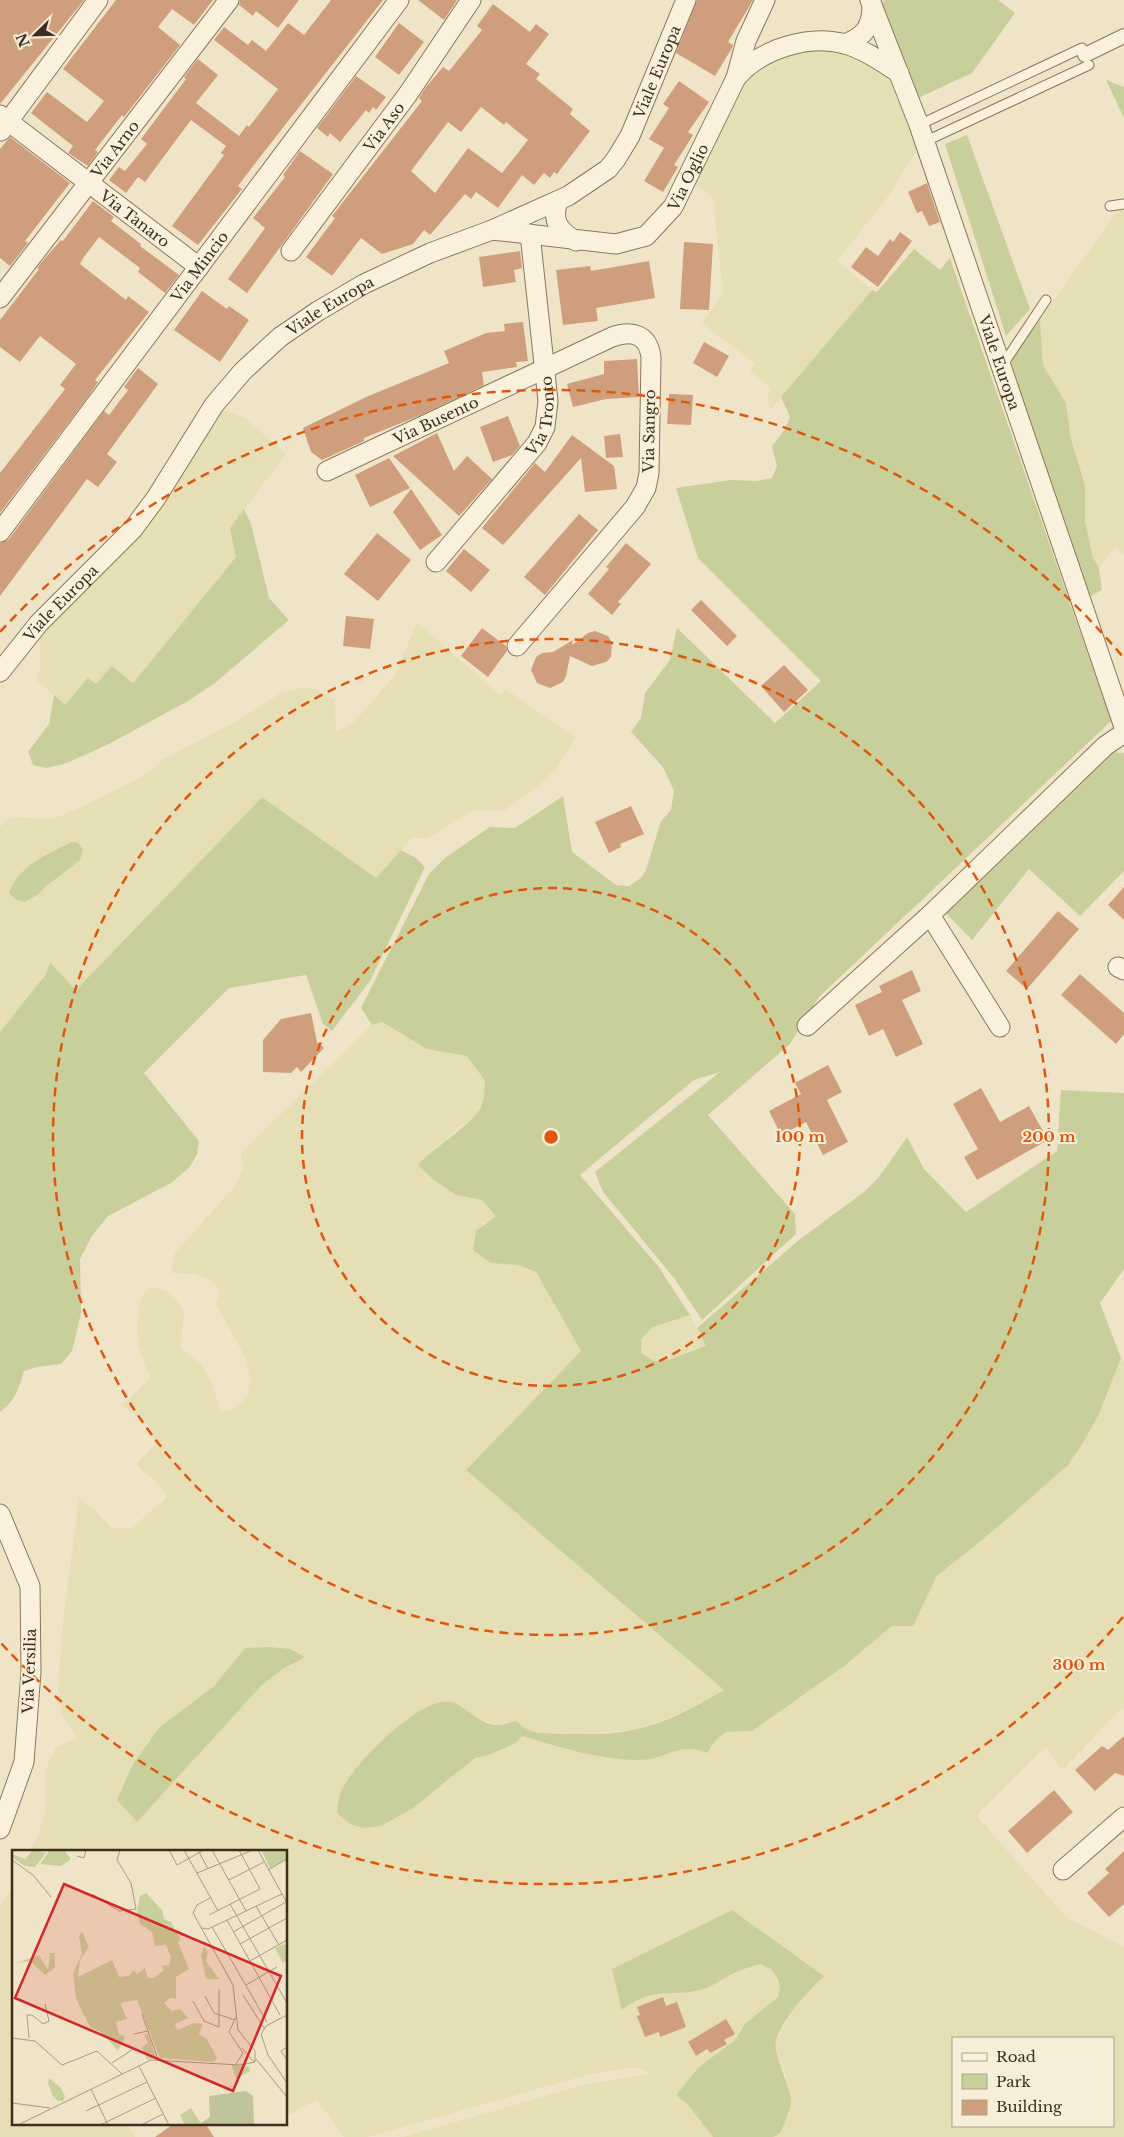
<svg xmlns="http://www.w3.org/2000/svg" width="1124" height="2137" font-family="'Libre Baskerville',serif">
	<style>
		.farmland { fill: #e6deb5; fill-rule: evenodd }
		.green { fill: #c9cf9b }
		.building { fill: #cf9f7d; fill-rule: evenodd }
		.lines { fill: none; stroke-linecap: round; stroke-linejoin: round }
		.service-casing { stroke: #8d765c; stroke-width: 11 }
		.pedestrian-casing { stroke: #8d765c; stroke-width: 16 }
		.minor-casing { stroke: #8d765c; stroke-width: 21 }
		.service { stroke: #faf1dc; stroke-width: 9 }
		.pedestrian { stroke: #faf1dc; stroke-width: 14 }
		.minor { stroke: #faf1dc; stroke-width: 19 }
		.ring { fill: none; stroke: #df570d; stroke-width: 2.5; stroke-dasharray: 9 6 }
		.labels { text-anchor: middle; dominant-baseline: central; stroke-width: 4; stroke-linejoin: round; paint-order: stroke }
		.street-label { font-size: 15px; fill: #3d2e20; stroke: #f7eed8 }
		.inset-road { fill: none; stroke: #a89b85; stroke-width: 1 }
		.view { fill: #d62828; fill-opacity: 0.15; stroke: #d62828; stroke-width: 2.5 }
		.inset-edge { fill: none; stroke: #3d2e20; stroke-width: 2.5 }
		.centre { fill: #df570d; stroke: #f7eed8; stroke-width: 2.5 }
		.ring-label { font-size: 15px; text-anchor: middle; font-weight: bold; fill: #df570d; stroke: #f7eed8; stroke-width: 4; stroke-linejoin: round; paint-order: stroke }
	</style>
	<rect width="100%" height="100%" fill="#f0e4c8"/>
	<path class="farmland" d="M824,43L881,67L890,81L917,150L887,198L837,261L872,290L770,411L768,397L770,388L750,371L755,364L702,323L723,293L713,197L691,182L713,128L756,61Z
		M1124,206V555L1115,547L1099,568L1093,558L1085,521V485L1071,439L1066,403L1043,365L1040,320L1120,207Z
		M220,409L245,418L286,454L230,528L236,557L132,684H96L88,679L65,705L36,680L40,667V638Z
		M417,622L500,695L506,689L576,738L557,768L536,788L505,810L472,811L428,838H412L376,878L262,797L76,990L50,964L46,974L0,1032V827L6,820L13,817L52,819L80,808L145,775L164,759L239,720L279,694L301,688L317,689L335,700L336,732L354,722L395,675Z
		M382,1022L427,1049L467,1056L486,1081L482,1105L474,1116L428,1153L456,1195L482,1200L497,1217L483,1224L518,1265L536,1272L581,1351L466,1470L724,1690L689,1711L633,1730L580,1734L542,1733L523,1729L508,1721L498,1725L478,1719L451,1702L378,1744L345,1784L395,1819L436,1790L475,1758L489,1755L516,1743L522,1736L562,1748L601,1757L642,1760L694,1747L716,1740L726,1732L752,1731L843,1667L892,1626H913L937,1576L993,1531L1099,1414L1121,1358L1124,1362V1706L1062,1770L1046,1747L976,1815L1067,1918L1124,1947V2137H773L780,2133L786,2077L777,2054L776,2041L793,2011L808,1991L824,1976L676,1939L612,1969L623,2009L636,1999L646,1995L661,1992L694,1991L710,1987L729,1976L760,1964L771,1969L780,1987L778,1997L771,2005L745,2024L735,2040L676,2095L688,2105L713,2137H403L587,2084L651,2074L637,2067L591,2074L367,2137H344L317,2100L286,2116V1851H30L38,1836L46,1807V1771L50,1758L56,1748L76,1737L62,1716L58,1688L63,1622L79,1497L113,1528H132L167,1497L156,1482L136,1464L155,1445L148,1425L122,1405L150,1379L138,1344L137,1324L140,1302L146,1289L155,1287L167,1292L176,1299L184,1313L181,1349L201,1364L211,1380L220,1411H228L237,1407L248,1394L250,1378L245,1357L216,1304L220,1290L209,1279L193,1274L171,1273L175,1253L236,1185L243,1167L241,1153L372,1025ZM245,1648L305,1657L281,1670L261,1686L137,1822L160,1727L214,1686ZM953,2038H1113V2126H953Z
		M690,1315L706,1346L668,1360L654,1361L641,1353V1339L653,1327Z
		M14,1886V2123H126L135,2137H0V1907Z"/>
	<path class="green" d="M885,0H998L1015,13L972,73L916,99L879,7Z
		M1106,80L1124,87V118Z
		M967,135L1030,309L1006,336L945,144Z
		M914,249L940,270L950,258L1111,721L819,997L790,1044L708,1115L795,1214L796,1234L702,1320L674,1278L603,1192L595,1172L720,1072L694,1080L580,1175L658,1266L690,1315L653,1327L641,1339V1353L654,1361L668,1360L706,1346L697,1328L799,1240L864,1192L879,1177L907,1137L924,1169L966,1212L1057,1151L1061,1090L1124,1093V1269L1100,1303L1121,1358L1099,1414L1084,1441L1068,1465L993,1531L937,1576L913,1626H892L843,1667L752,1731L726,1732L716,1740L707,1753C679,1741 666,1760 640,1760C600,1760 561,1748 522,1736L516,1743L489,1755L475,1758L412,1809L381,1826L364,1828L350,1824L337,1813C338,1803 339,1792 345,1784C359,1760 421,1696 451,1702C467,1706 480,1726 499,1725C505,1725 511,1721 517,1721C528,1735 546,1733 563,1734C585,1734 610,1735 632,1730C665,1724 696,1707 724,1690L466,1470L581,1351L536,1272L518,1265L491,1263L473,1250L476,1231L496,1216L482,1200L456,1195L434,1180L418,1165C432,1148 477,1122 482,1104C485,1097 484,1088 485,1081L467,1056L427,1049L382,1022L372,1025L361,1008L429,874L445,858L490,827L515,828L563,796L572,852L616,885L629,886L641,878L646,870L661,821L671,810L674,791L663,767L631,732L641,718L645,693L670,660L677,628L775,723L821,681L698,558L676,488L731,480L756,481L772,478L777,466L772,446L785,429L790,417L781,397L872,290L877,292Z
		M1040,320L1043,365L1066,403L1071,439L1085,485V521L1093,558L1099,568L1102,590L1089,597L1009,362Z
		M244,509L251,524L269,598L289,620L215,683L188,701L109,744L67,763L47,768L33,765L28,752L49,724L54,695L65,705L88,678L96,684L112,666L133,683L236,557L230,528Z
		M1109,752L1124,753V871L1080,916L1029,869L972,940L944,911Z
		M262,797L376,878L401,850L416,858L425,867L370,981L332,1031L323,1024L306,975L229,988L144,1073L199,1141L197,1154L190,1167L171,1183L108,1216L92,1236L80,1259L81,1313L72,1351L61,1364L37,1367L24,1371C19,1389 15,1401 0,1412V1032L46,974L50,963L76,990Z
		M71,842L78,843L83,850L80,860L45,887L39,894L24,902L15,899L9,893C19,865 47,855 71,842Z
		M269,1647L290,1649L305,1657L281,1670L261,1686L137,1822L117,1800L133,1764L160,1727L214,1686L245,1648Z
		M732,1910L824,1976C809,1990 782,2020 776,2040C773,2053 789,2084 791,2100C791,2110 784,2124 780,2133L773,2137H713L688,2105L676,2095L698,2068L735,2040L745,2024L778,1997L780,1987L777,1978L771,1969L760,1964C749,1967 738,1971 727,1977C721,1980 714,1985 707,1988C672,1999 656,1984 622,2010L612,1969Z"/>
	<path class="building" d="M0,0H84L0,104Z
		M116,0H213L194,25L172,9L158,27L180,45L124,117L122,115L95,150L98,152L88,166L68,153L73,146L31,113L47,92L87,122L104,101L63,69Z
		M240,0H299L278,28L256,11L253,16L239,5Z
		M331,0H383L260,157L238,186L242,189L198,245L172,226L224,155L221,153L226,146L191,120L145,182L138,177L126,193L109,180L119,167L125,171L147,144L141,139L186,79L184,77L198,59L218,75L196,103L239,136L247,125L249,127L278,89L214,40L224,27L248,45L252,40L266,51L288,23L304,35Z
		M418,0H457L444,20Z
		M697,0H753L728,42L733,45L732,48L715,76L676,53Z
		M493,4L530,32L536,24L549,34L526,64L540,74L536,79L573,109L570,114L590,131L557,174L554,172L550,178L544,173L534,185L522,175L498,208L476,192L471,199L465,194L430,235L424,230L413,244L382,254L361,238L332,276L306,257L335,218L332,216L422,101L419,98L426,87L443,67L449,71L482,30L477,26ZM481,107L504,125L506,122L528,140L502,173L468,148L435,193L411,171L448,122L461,132Z
		M399,23L424,42L399,75L375,57Z
		M356,76L386,97L376,110L373,107L369,113L366,110L340,142L330,133L328,137L317,128Z
		M679,81L709,102L688,132L693,135L674,165L678,167L663,192L644,181L664,148L649,139L669,108L663,104Z
		M10,137L70,183L25,241L28,243L10,266L0,258V149Z
		M300,151L333,174L247,293L228,279L265,228L253,218L285,177L283,175Z
		M927,183L940,222L929,226L922,211L917,213L908,192Z
		M93,201L114,217L111,221L141,244L140,246L179,275L165,293L138,272L140,268L99,237L84,257L80,264L126,300L128,296L149,312L95,380L98,382L87,398L0,513V473L65,389L60,385L76,364L40,336L20,362L0,347V320L39,269L37,268L46,257L61,240L63,241Z
		M900,232L912,241L878,287L851,267L866,247L878,256L890,239L893,242Z
		M684,242L713,244L709,310L680,309Z
		M520,251L522,268L514,270L516,282L483,287L479,257Z
		M649,261L655,298L596,308L598,321L563,325L556,270L590,266L591,271Z
		M202,291L227,309L229,306L249,320L220,362L174,330Z
		M523,322L528,361L516,362L517,367L482,372L484,385L421,415L364,438V441L322,460L311,452L303,428L366,397L449,363L444,351L486,333L505,331L504,324Z
		M704,342L729,356L717,377L693,363Z
		M637,359L639,397L606,399L573,407L567,384L604,374V361Z
		M138,368L158,384L107,454L117,462L98,487L87,479L0,596V543L9,539L104,411L109,415L128,390L124,387Z
		M669,394L693,395L691,425L667,424Z
		M508,416L520,446L512,455L493,462L480,427Z
		M437,433L454,471L467,456L492,479L459,516L393,456Z
		M620,434L623,457L606,458L604,436Z
		M572,435L614,466L617,489L585,492L581,458L503,545L482,528L535,463L545,472Z
		M389,458L410,488L370,507L355,475Z
		M411,489L442,535L420,550L393,512Z
		M579,514L598,530L545,595L524,577Z
		M377,533L411,560L378,601L344,574Z
		M626,543L651,564L618,602L621,604L612,615L588,594L609,569L606,567Z
		M464,549L490,570L471,592L446,571Z
		M701,600L737,636L727,646L691,610Z
		M346,616L374,619L370,649L343,646Z
		M482,628L506,646L507,651L488,677L461,656Z
		M595,631L608,636L612,643L611,657L606,662L592,666L570,656L566,676L563,682L550,688L537,683L531,670L536,657L542,653L553,652L573,640L572,645L588,633Z
		M784,665L808,690L784,712L761,686Z
		M631,806L644,834L620,844L621,847L609,853L595,822Z
		M1124,887V920L1108,905Z
		M1058,911L1079,929L1027,989L1006,971Z
		M912,970L921,991L902,1000L923,1044L896,1057L883,1029L869,1036L855,1005L882,992L879,986Z
		M1080,974L1124,1013V1034L1116,1044L1061,995Z
		M311,1013L317,1042L324,1048L301,1072L297,1067L291,1073L263,1072V1040L281,1019Z
		M828,1065L842,1092L827,1100L848,1142L823,1155L806,1122L781,1135L769,1111L801,1094L795,1083Z
		M981,1088L1000,1122L1029,1106L1048,1140L977,1180L964,1157L978,1149L953,1104Z
		M1124,1736V1776L1115,1773L1095,1791L1075,1770L1102,1746L1108,1750Z
		M1054,1790L1073,1812L1027,1853L1008,1831Z
		M1124,1851V1904L1109,1917L1087,1893L1109,1873L1105,1869Z
		M663,1997L666,2006L677,2002L686,2027L660,2037L659,2032L645,2037L637,2016L640,2015L637,2007Z
		M726,2019L735,2034L724,2040L727,2044L710,2053L707,2049L696,2056L688,2042Z
		M175,2123H205L214,2137H155Z"/>
	<g class="lines">
		<defs>
			<path id="service" d="M919,125L1082,48
				M924,142L1089,65
				M1110,206L1124,204
				M1002,366L1046,300"/>
			<path id="pedestrian" d="M1085,55L1124,36"/>
			<g id="minor">
				<path id="s1" d="M870,0L919,125L1124,727"/>
				<path d="M844,44C865,37 872,26 872,5"/>
				<path d="M736,78L746,41L765,0"/>
				<path id="s2" d="M0,115L199,267"/>
				<path d="M1,131L98,0"/>
				<path d="M558,201C551,221 559,231 576,241"/>
				<path id="s3" d="M492,230L616,244L646,236L673,207L736,78C760,49 809,34 845,44C865,50 882,62 899,73"/>
				<path id="s4" d="M291,251L408,94L471,0"/>
				<path id="s5" d="M0,298L229,0"/>
				<path id="s6" d="M327,471L612,337C632,330 648,334 651,357L649,473L646,488L635,507L517,646"/>
				<path id="s7" d="M0,532L399,0"/>
				<path id="s8" d="M436,562L537,443L545,427L548,401L530,234"/>
				<path id="s9" d="M0,672L39,623L133,529L156,498L214,405L243,371L280,337L318,311L364,284L430,253L492,230L568,196L608,169L616,159L630,136L686,0"/>
				<path d="M1118,967L1124,970"/>
				<path d="M807,1026L930,915"/>
				<path d="M1000,1027L930,915L1105,746L1124,733"/>
				<path d="M0,1514L30,1586L31,1672L24,1762L0,1829"/>
				<path d="M1063,1870L1124,1817"/>
			</g>
		</defs>
		<use href="#service" class="service-casing"/>
		<use href="#pedestrian" class="pedestrian-casing"/>
		<use href="#minor" class="minor-casing"/>
		<use href="#service" class="service"/>
		<use href="#pedestrian" class="pedestrian"/>
		<use href="#minor" class="minor"/>
	</g>
	<g class="ring">
		<circle cx="551" cy="1137" r="249"/>
		<circle cx="551" cy="1137" r="498"/>
		<path d="M1123 1617A747 747 0 0 1 0 1642M0 632A747 747 0 0 1 1123 657"/>
	</g>
	<g class="labels">
		<g class="street-label">
			<text stroke="none"><textPath href="#s9" startOffset="918">Viale Europa</textPath></text>
			<text stroke="none"><textPath href="#s4" startOffset="155">Via Aso</textPath></text>
			<text stroke="none"><textPath href="#s5" startOffset="188">Via Arno</textPath></text>
			<text stroke="none"><textPath href="#s3" startOffset="229">Via Oglio</textPath></text>
			<text stroke="none"><textPath href="#s2" startOffset="170">Via Tanaro</textPath></text>
			<text stroke="none"><textPath href="#s7" startOffset="332">Via Mincio</textPath></text>
			<text stroke="none"><textPath href="#s9" startOffset="498">Viale Europa</textPath></text>
			<text stroke="none"><textPath href="#s1" startOffset="385">Viale Europa</textPath></text>
			<text stroke="none"><textPath href="#s8" startOffset="184">Via Tronto</textPath></text>
			<text stroke="none"><textPath href="#s6" startOffset="120">Via Busento</textPath></text>
			<text transform="translate(649 431) rotate(-89)">Via Sangro</text>
			<text stroke="none"><textPath href="#s9" startOffset="92">Viale Europa</textPath></text>
			<text transform="translate(29 1671) rotate(-88)">Via Versilia</text>
		</g>
	</g>
	<g transform="translate(12 1850)">
		<rect width="275" height="275" fill="#f0e4c8"/>
		<path d="M21,0L34,3L23,17L13,16L0,7V4L13,9ZM38,0H52L59,9L49,16L28,14ZM249,0H275V9L258,18ZM134,43L150,60L152,69L159,72L169,90L166,92L177,119L164,127V149L158,148L152,153L160,161L168,159L176,168L163,174L165,180L182,173L191,174L187,184L195,189L205,208L202,212L148,208L125,150L108,153L115,169L104,172L107,184L113,187L106,201L89,182L78,177L64,149L61,123L70,104L67,86L70,82L77,97L68,110L66,127L100,110L107,127L117,126L122,120L125,124L133,118L136,128H142L152,120L150,116L157,115L159,107L154,95L143,96L140,82L128,74L125,62L128,46ZM272,94L275,97V110L271,113L263,98ZM192,97L196,102L194,111L207,129H194L189,105ZM38,103H43V118L33,125L18,111L5,113L27,105L36,120ZM136,183L144,208L135,210L130,197L136,193L132,185ZM220,215L237,217L238,221L224,229ZM37,228L49,238L53,246L51,251H46L41,246L36,234ZM179,258L190,275H173L168,265Z" fill="#c9cf9b"/>
		<path d="M234,241L241,246L242,275H190L189,273L198,267L197,246Z" fill="#bfc49a"/>
		<path class="inset-road" d="M157,0L165,15L192,0M172,0L206,61M186,0L196,19M200,0L234,61M246,0L275,53M65,6L72,8L74,0M0,10L21,25L39,47M256,20L275,9M185,23L241,0M217,30L252,12M80,44L107,61L124,59L119,33L105,10L108,0M218,54L275,153M244,56L267,95M197,65L248,39L227,0M215,70L268,165M200,77L255,172M190,78L196,79L270,44M221,82L274,52M228,94L275,68M238,111L275,90M234,135L265,117M231,145L252,178M193,146L202,163L223,170M181,151L192,171L207,177V139M130,164L136,181M275,165L254,176L249,184L256,205L275,233M122,184L136,181L146,209M0,188L23,191L50,215L85,201L110,224M17,188L15,165H20L31,174L37,171L33,154M275,197L269,201L275,210M230,198L242,212M244,209L275,247M100,213L123,198M224,214L231,203L217,182L224,167M127,216L157,275M79,239L96,275M0,253L38,258M74,261L135,232M8,274L139,210L228,215L243,212V201L226,180L221,135L181,63L185,55L198,48M88,275L144,248M129,275L151,264"/>
		<path class="view" d="M52,34L269,126L221,241L3,148Z"/>
		<rect width="275" height="275" class="inset-edge"/>
	</g>
	<circle cx="551" cy="1137" r="8" class="centre"/>
	<g class="ring-label">
		<text x="800" y="1142">100 m</text>
		<text x="1049" y="1142">200 m</text>
		<text x="1079" y="1670">300 m</text>
	</g>
	<rect x="952" y="2037" width="162" height="90" fill="#f7eed8" stroke="#ada18e"/>
	<rect x="962" y="2053" width="25" height="8" fill="#faf1dc" stroke="#ada18e"/>
	<text x="996" y="2062" font-size="15" fill="#3d2e20">Road</text>
	<rect x="962" y="2074" width="25" height="15" fill="#c9cf9b" stroke="#ada18e"/>
	<text x="996" y="2087" font-size="15" fill="#3d2e20">Park</text>
	<rect x="962" y="2100" width="25" height="15" fill="#cf9f7d" stroke="#ada18e"/>
	<text x="996" y="2112" font-size="15" fill="#3d2e20">Building</text>
	<g transform="translate(35 35) rotate(247)" stroke="#f7eed8" stroke-width="4" paint-order="stroke">
	<path d="M0-4L9 19L0 12L-9 19Z" fill="#3d2e20"/>
	<text y="-8" font-size="14" font-weight="bold" text-anchor="middle" fill="#3d2e20">N</text>
	</g>
</svg>
